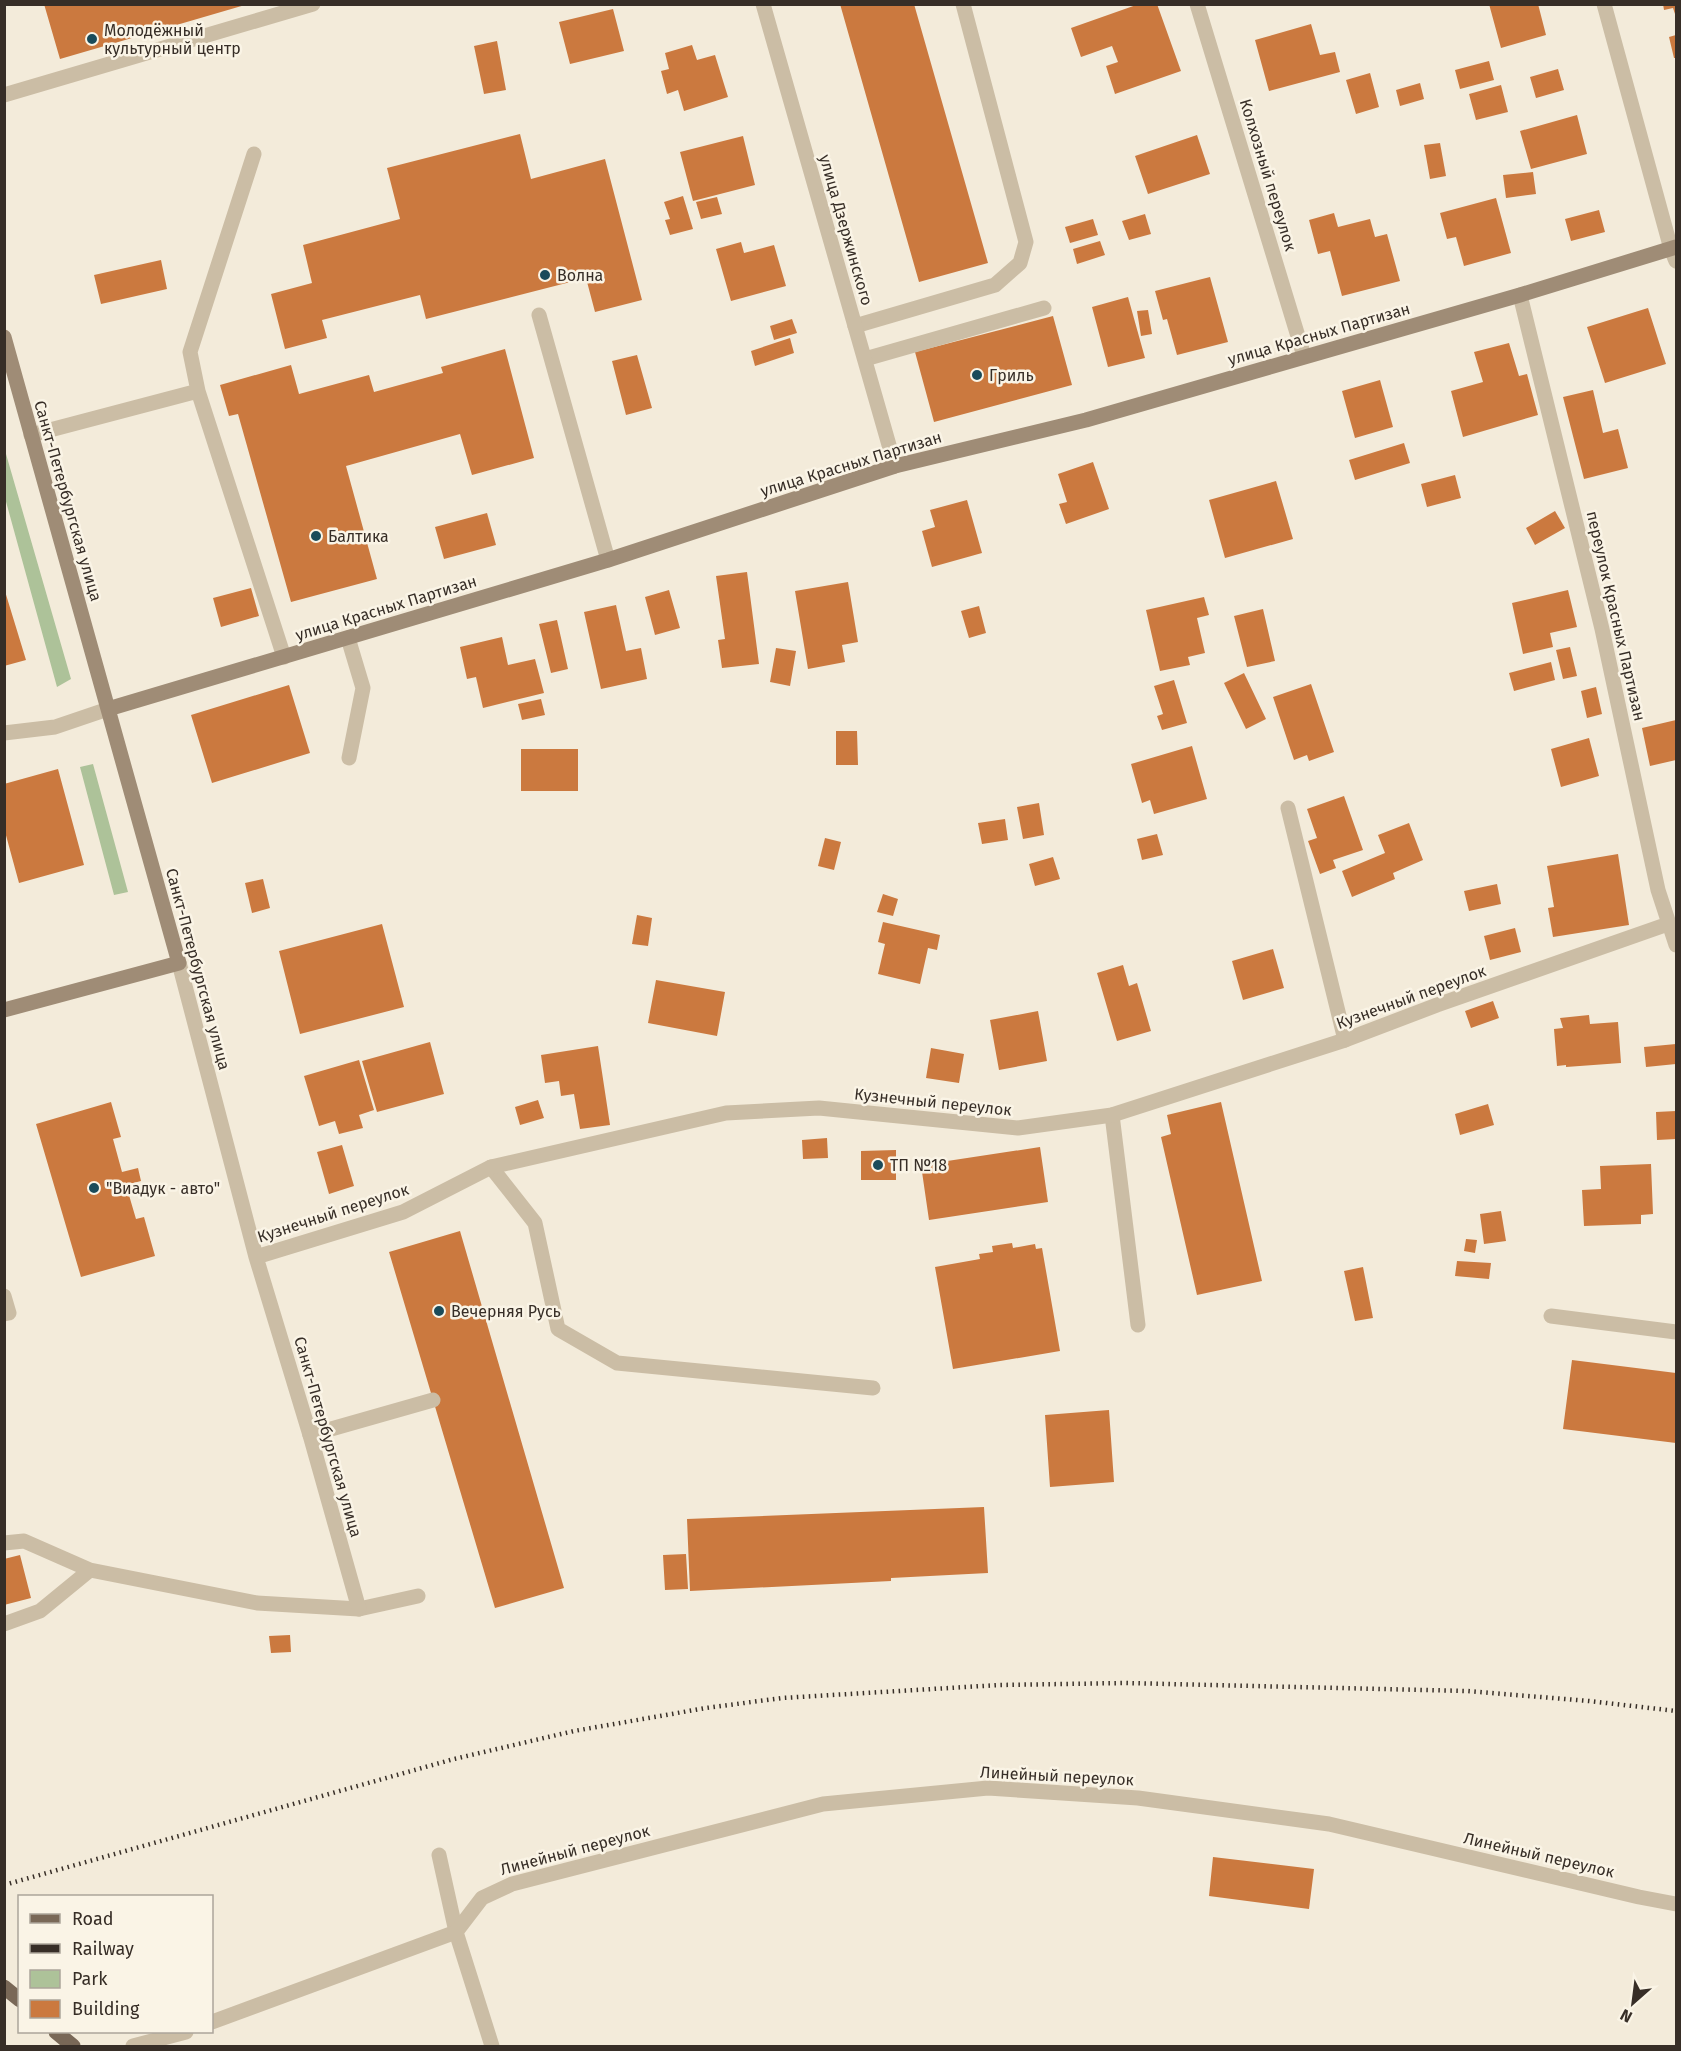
<svg xmlns="http://www.w3.org/2000/svg" width="1681" height="2051" font-family="'Fira Sans',sans-serif">
	<style>
		.green { fill: #adc299 }
		.building { fill: #cb793f }
		.lines { fill: none; stroke-linecap: round; stroke-linejoin: round }
		.lane { stroke: #cbbda5; stroke-width: 15 }
		.street { stroke: #cbbda5; stroke-width: 15 }
		.secondary { stroke: #9f8c76; stroke-width: 15 }
		.primary { stroke: #796857; stroke-width: 15 }
		.rail { stroke: #372e27; stroke-width: 4.5; stroke-dasharray: 1.5 4.5; stroke-linecap: butt }
		.poi-dot { fill: #1a4b5a; stroke: #faf4e6; stroke-width: 2 }
		.labels { text-anchor: middle; dominant-baseline: central; stroke-width: 5; stroke-linejoin: round; paint-order: stroke }
		.poi-label { font-size: 16px; fill: #372e27; stroke: #faf4e6; text-anchor: start }
		.street-label { font-size: 16px; fill: #372e27; stroke: #faf4e6 }
	</style>
	<rect width="100%" height="100%" fill="#f3ebda"/>
	<path class="green" d="M4,447L71,679L57,687L5,498Z
		M93,764L128,892L114,895L80,767Z"/>
	<path class="building" d="M44,4H245V5L60,59Z
		M840,4H914L988,263L919,282Z
		M1139,4H1157L1181,71L1115,94L1106,66L1118,62L1112,46L1081,57L1071,28Z
		M1489,4H1538L1546,35L1501,48Z
		M1663,4H1676V17L1673,8L1664,10Z
		M613,9L624,51L570,64L559,22Z
		M1311,24L1320,55L1335,52L1340,72L1269,91L1255,40Z
		M1676,35V58H1674L1669,37Z
		M497,41L506,90L484,94L474,46Z
		M692,45L697,60L715,55L728,97L684,111L678,90L667,94L661,71L669,69L665,53Z
		M1489,61L1494,80L1460,89L1455,70Z
		M1558,69L1564,90L1536,98L1530,77Z
		M1370,73L1379,107L1356,114L1346,80Z
		M1420,83L1424,99L1400,106L1396,90Z
		M1501,85L1508,112L1476,120L1469,94Z
		M1577,115L1587,154L1531,169L1520,131Z
		M520,134L531,179L605,159L642,300L595,312L586,278L426,319L420,295L322,320L327,338L285,349L271,294L312,283L303,245L400,219L387,168Z
		M1197,135L1210,174L1148,194L1135,156Z
		M743,136L755,185L693,201L680,152Z
		M1440,143L1446,176L1430,179L1424,145Z
		M1533,172L1536,194L1506,198L1503,175Z
		M683,196L693,229L670,235L665,220L670,219L664,202Z
		M717,197L722,214L701,219L696,202Z
		M1496,198L1511,253L1464,266L1456,237L1447,239L1440,213Z
		M1599,210L1605,232L1571,241L1565,219Z
		M1334,213L1338,227L1370,219L1375,237L1387,234L1400,281L1342,296L1330,251L1318,254L1309,220Z
		M1145,214L1151,234L1129,240L1122,221Z
		M1093,219L1098,235L1070,243L1065,227Z
		M1100,241L1105,255L1077,264L1073,249Z
		M741,242L744,253L774,245L786,286L731,301L716,249Z
		M161,260L167,289L101,304L94,275Z
		M1210,277L1228,342L1177,355L1167,319L1163,320L1155,291Z
		M1128,297L1145,358L1108,367L1092,307Z
		M1648,308L1666,364L1605,383L1587,327Z
		M1148,310L1152,334L1141,336L1137,311Z
		M1053,316L1072,385L934,422L915,352Z
		M792,319L797,333L774,340L770,326Z
		M790,338L794,353L755,366L751,351Z
		M1509,343L1519,376L1527,374L1538,415L1463,437L1451,391L1483,382L1474,352Z
		M505,349L534,458L472,475L460,434L346,466L377,579L291,602L238,414L229,416L220,385L291,365L299,394L369,375L374,392L443,373L441,367Z
		M637,355L652,408L626,415L612,361Z
		M1380,380L1393,427L1355,438L1342,391Z
		M1593,390L1603,433L1618,429L1628,468L1584,479L1563,397Z
		M1404,443L1410,463L1355,480L1349,460Z
		M1093,462L1109,509L1066,524L1059,504L1067,502L1058,474Z
		M1455,475L1461,498L1427,507L1421,484Z
		M1276,481L1293,539L1225,558L1209,500Z
		M967,500L982,553L932,567L922,531L935,527L930,510Z
		M1555,511L1565,528L1535,545L1526,528Z
		M487,513L496,545L444,559L435,527Z
		M747,572L759,664L722,668L718,640L725,639L716,576Z
		M848,582L858,642L842,645L845,662L808,669L795,591Z
		M4,588L26,660L4,666Z
		M251,588L259,616L221,627L213,598Z
		M669,590L680,628L655,635L645,597Z
		M1568,590L1577,627L1550,633L1553,647L1523,654L1512,603Z
		M1204,597L1209,615L1197,618L1205,653L1188,657L1190,665L1160,671L1146,610Z
		M616,605L626,651L641,648L647,679L601,689L584,612Z
		M979,606L986,633L969,638L961,611Z
		M1263,609L1275,661L1247,667L1234,616Z
		M557,620L568,669L551,673L539,624Z
		M502,637L508,665L535,659L544,693L483,708L476,677L467,679L460,647Z
		M1570,647L1577,676L1563,679L1556,650Z
		M776,648L796,651L790,686L770,682Z
		M1551,662L1555,680L1514,691L1509,673Z
		M1244,673L1266,719L1246,729L1224,683Z
		M1174,680L1187,723L1162,730L1157,716L1163,714L1154,686Z
		M1311,684L1334,752L1309,761L1307,755L1294,760L1273,697Z
		M289,685L310,753L212,783L191,715Z
		M1596,687L1602,714L1587,718L1581,691Z
		M541,699L545,715L522,720L518,704Z
		M1676,720V760L1650,766L1642,728Z
		M836,731H857L858,765H836Z
		M1589,738L1599,776L1561,787L1551,749Z
		M1192,746L1207,799L1154,814L1150,800L1142,803L1131,764Z
		M521,749H578V791H521Z
		M58,769L84,865L19,883L4,828V784Z
		M1344,796L1363,850L1333,860L1336,868L1320,874L1308,841L1317,838L1307,809Z
		M1039,803L1044,835L1023,839L1017,807Z
		M1005,819L1008,840L982,844L978,823Z
		M1409,823L1423,860L1393,873L1395,879L1352,897L1342,871L1385,853L1378,835Z
		M1157,834L1163,855L1142,860L1137,839Z
		M825,838L841,842L834,870L818,866Z
		M1618,854L1629,925L1553,937L1548,908L1554,907L1547,866Z
		M1053,857L1060,879L1035,886L1029,864Z
		M263,879L270,908L252,913L245,883Z
		M1497,884L1501,904L1469,911L1464,891Z
		M883,894L898,899L893,916L877,912Z
		M637,915L652,918L648,946L632,944Z
		M883,922L940,935L937,950L928,948L920,984L878,974L885,944L878,942Z
		M382,924L404,1007L300,1034L279,951Z
		M1515,928L1521,952L1490,960L1484,936Z
		M1273,949L1284,988L1243,1000L1232,961Z
		M1123,965L1129,986L1137,983L1151,1031L1117,1041L1097,973Z
		M656,980L725,992L717,1036L648,1023Z
		M1493,1001L1499,1018L1471,1028L1465,1011Z
		M1038,1011L1047,1061L999,1070L990,1020Z
		M1589,1015L1590,1024L1618,1022L1621,1063L1566,1067V1065L1557,1066L1554,1029L1563,1028L1560,1018Z
		M430,1042L444,1094L377,1112L362,1061Z
		M1676,1044V1064L1646,1067L1644,1047Z
		M598,1046L610,1125L580,1129L574,1094L561,1096L559,1081L545,1083L541,1055Z
		M931,1048L964,1054L959,1083L926,1078Z
		M359,1060L374,1110L359,1115L363,1128L339,1134L335,1121L319,1126L304,1076Z
		M538,1100L544,1118L520,1125L515,1107Z
		M111,1102L121,1137L113,1139L122,1172L138,1168L141,1181L126,1185L136,1219L144,1217L155,1256L81,1277L36,1124Z
		M1221,1102L1262,1281L1197,1295L1161,1137L1171,1134L1167,1115Z
		M1488,1104L1494,1125L1460,1135L1455,1114Z
		M1676,1111V1139L1657,1140L1656,1112Z
		M827,1138L828,1158L803,1159L802,1140Z
		M342,1145L354,1186L329,1194L317,1152Z
		M1040,1147L1048,1202L929,1220L921,1165Z
		M896,1150V1180H861V1151Z
		M1651,1164L1653,1214L1641,1215V1224L1584,1226L1582,1190L1601,1189L1600,1166Z
		M1501,1211L1506,1241L1484,1244L1480,1214Z
		M460,1231L564,1588L495,1608L389,1252Z
		M1466,1239L1477,1240L1475,1253L1464,1251Z
		M1012,1243L1013,1248L1035,1244L1036,1249L1042,1248L1060,1351L953,1369L935,1267L980,1259L979,1254L993,1252L992,1246Z
		M1457,1261L1491,1263L1489,1279L1455,1276Z
		M1363,1267L1373,1318L1355,1321L1344,1271Z
		M1572,1360L1676,1373V1443L1563,1429Z
		M1109,1410L1114,1482L1050,1487L1045,1415Z
		M984,1507L988,1573L891,1578V1581L690,1591L687,1519Z
		M686,1554L688,1589L665,1590L663,1555Z
		M20,1555L31,1598L4,1605V1559Z
		M290,1635L291,1652L271,1653L269,1636Z
		M1213,1857L1314,1869L1309,1909L1209,1896Z"/>
	<g class="lines">
		<path class="lane" d="M4,95L313,4
			M254,154L190,352L198,391L284,657
			M539,315L608,560
			M855,326L995,285L1020,263L1026,242L963,4
			M865,359L1044,308
			M31,435L198,391
			M348,638L363,688L349,758
			M4,733L55,727L108,709
			M1288,808L1345,1040
			M1112,1115L1138,1325
			M491,1167L535,1223L558,1329L617,1363L873,1388
			M4,1296L9,1313L4,1314
			M1551,1316L1676,1332
			M310,1435L433,1400
			M4,1543L24,1541L90,1570L257,1603L359,1609L418,1596
			M4,1624L40,1611L90,1570
			M439,1855L456,1932"/>
		<path class="street" d="M763,4L895,466
			M1197,4L1304,356
			M1604,4L1671,249L1676,261
			M1520,295L1602,629L1658,890L1676,945
			M179,963L256,1257L310,1435L359,1609
			M256,1257L403,1212L491,1167L726,1113L819,1108L1018,1128L1112,1115L1345,1040L1437,1005L1668,924
			M456,1932L482,1898L512,1884L823,1804L988,1788L1138,1798L1329,1824L1639,1897L1676,1904
			M456,1932L492,2046
			M212,2022L456,1932
			M133,2046L186,2032"/>
		<path class="secondary" d="M4,337L179,963L4,1010
			M108,709L608,560L895,466L1086,420L1520,295L1676,247"/>
		<path class="primary" d="M4,1987L20,2000
			M56,2032L73,2046"/>
		<path class="rail" d="M4,1885L454,1759L574,1731L706,1708L782,1698L999,1685L1126,1683L1467,1691L1589,1701L1676,1711"/>
	</g>
	<g class="poi-dot">
		<circle cx="92" cy="39" r="6"/>
		<circle cx="545" cy="275" r="6"/>
		<circle cx="977" cy="375" r="6"/>
		<circle cx="316" cy="536" r="6"/>
		<circle cx="878" cy="1165" r="6"/>
		<circle cx="94" cy="1188" r="6"/>
		<circle cx="439" cy="1311" r="6"/>
	</g>
	<g class="labels">
		<g class="poi-label">
			<text x="104" y="30">Молодёжный<tspan x="104" dy="18">культурный центр</tspan></text>
			<text x="557" y="275">Волна</text>
			<text x="989" y="375">Гриль</text>
			<text x="328" y="536">Балтика</text>
			<text x="890" y="1165">ТП №18</text>
			<text x="106" y="1188">"Виадук - авто"</text>
			<text x="451" y="1311">Вечерняя Русь</text>
		</g>
		<g class="street-label">
			<text transform="translate(1268 175) rotate(73)">Колхозный переулок</text>
			<text transform="translate(846 230) rotate(74)">улица Дзержинского</text>
			<text transform="translate(1319 334) rotate(-16)">улица Красных Партизан</text>
			<text transform="translate(851 464) rotate(-17)">улица Красных Партизан</text>
			<text transform="translate(68 501) rotate(74)">Санкт-Петербургская улица</text>
			<text transform="translate(386 608) rotate(-17)">улица Красных Партизан</text>
			<text transform="translate(1616 616) rotate(77)">переулок Красных Партизан</text>
			<text transform="translate(198 969) rotate(75)">Санкт-Петербургская улица</text>
			<text transform="translate(1411 997) rotate(-20)">Кузнечный переулок</text>
			<text transform="translate(933 1102) rotate(6)">Кузнечный переулок</text>
			<text transform="translate(333 1213) rotate(-18)">Кузнечный переулок</text>
			<text transform="translate(328 1437) rotate(74)">Санкт-Петербургская улица</text>
			<text transform="translate(1057 1776) rotate(3)">Линейный переулок</text>
			<text transform="translate(575 1850) rotate(-15)">Линейный переулок</text>
			<text transform="translate(1539 1855) rotate(13)">Линейный переулок</text>
		</g>
	</g>
	<rect width="1681" height="2051" fill="none" stroke="#372e27" stroke-width="12"/>
	<rect x="18" y="1895" width="195" height="138" fill="#faf4e6" stroke="#aca59a" stroke-width="1.5"/>
	<rect x="30" y="1914" width="30" height="9" fill="#796857" stroke="#aca59a" stroke-width="1.5"/>
	<text x="72" y="1925" font-size="18" fill="#372e27">Road</text>
	<rect x="30" y="1944" width="30" height="9" fill="#372e27" stroke="#aca59a" stroke-width="1.5"/>
	<text x="72" y="1955" font-size="18" fill="#372e27">Railway</text>
	<rect x="30" y="1970" width="30" height="18" fill="#adc299" stroke="#aca59a" stroke-width="1.5"/>
	<text x="72" y="1985" font-size="18" fill="#372e27">Park</text>
	<rect x="30" y="2000" width="30" height="18" fill="#cb793f" stroke="#aca59a" stroke-width="1.5"/>
	<text x="72" y="2015" font-size="18" fill="#372e27">Building</text>
	<g transform="translate(1633 2003) rotate(208)" stroke="#faf4e6" stroke-width="4.5" paint-order="stroke">
	<path d="M0-4.5L10 22L0 15L-10 22Z" fill="#372e27"/>
	<text y="-9" font-size="16" font-weight="bold" text-anchor="middle" fill="#372e27">N</text>
	</g>
</svg>
